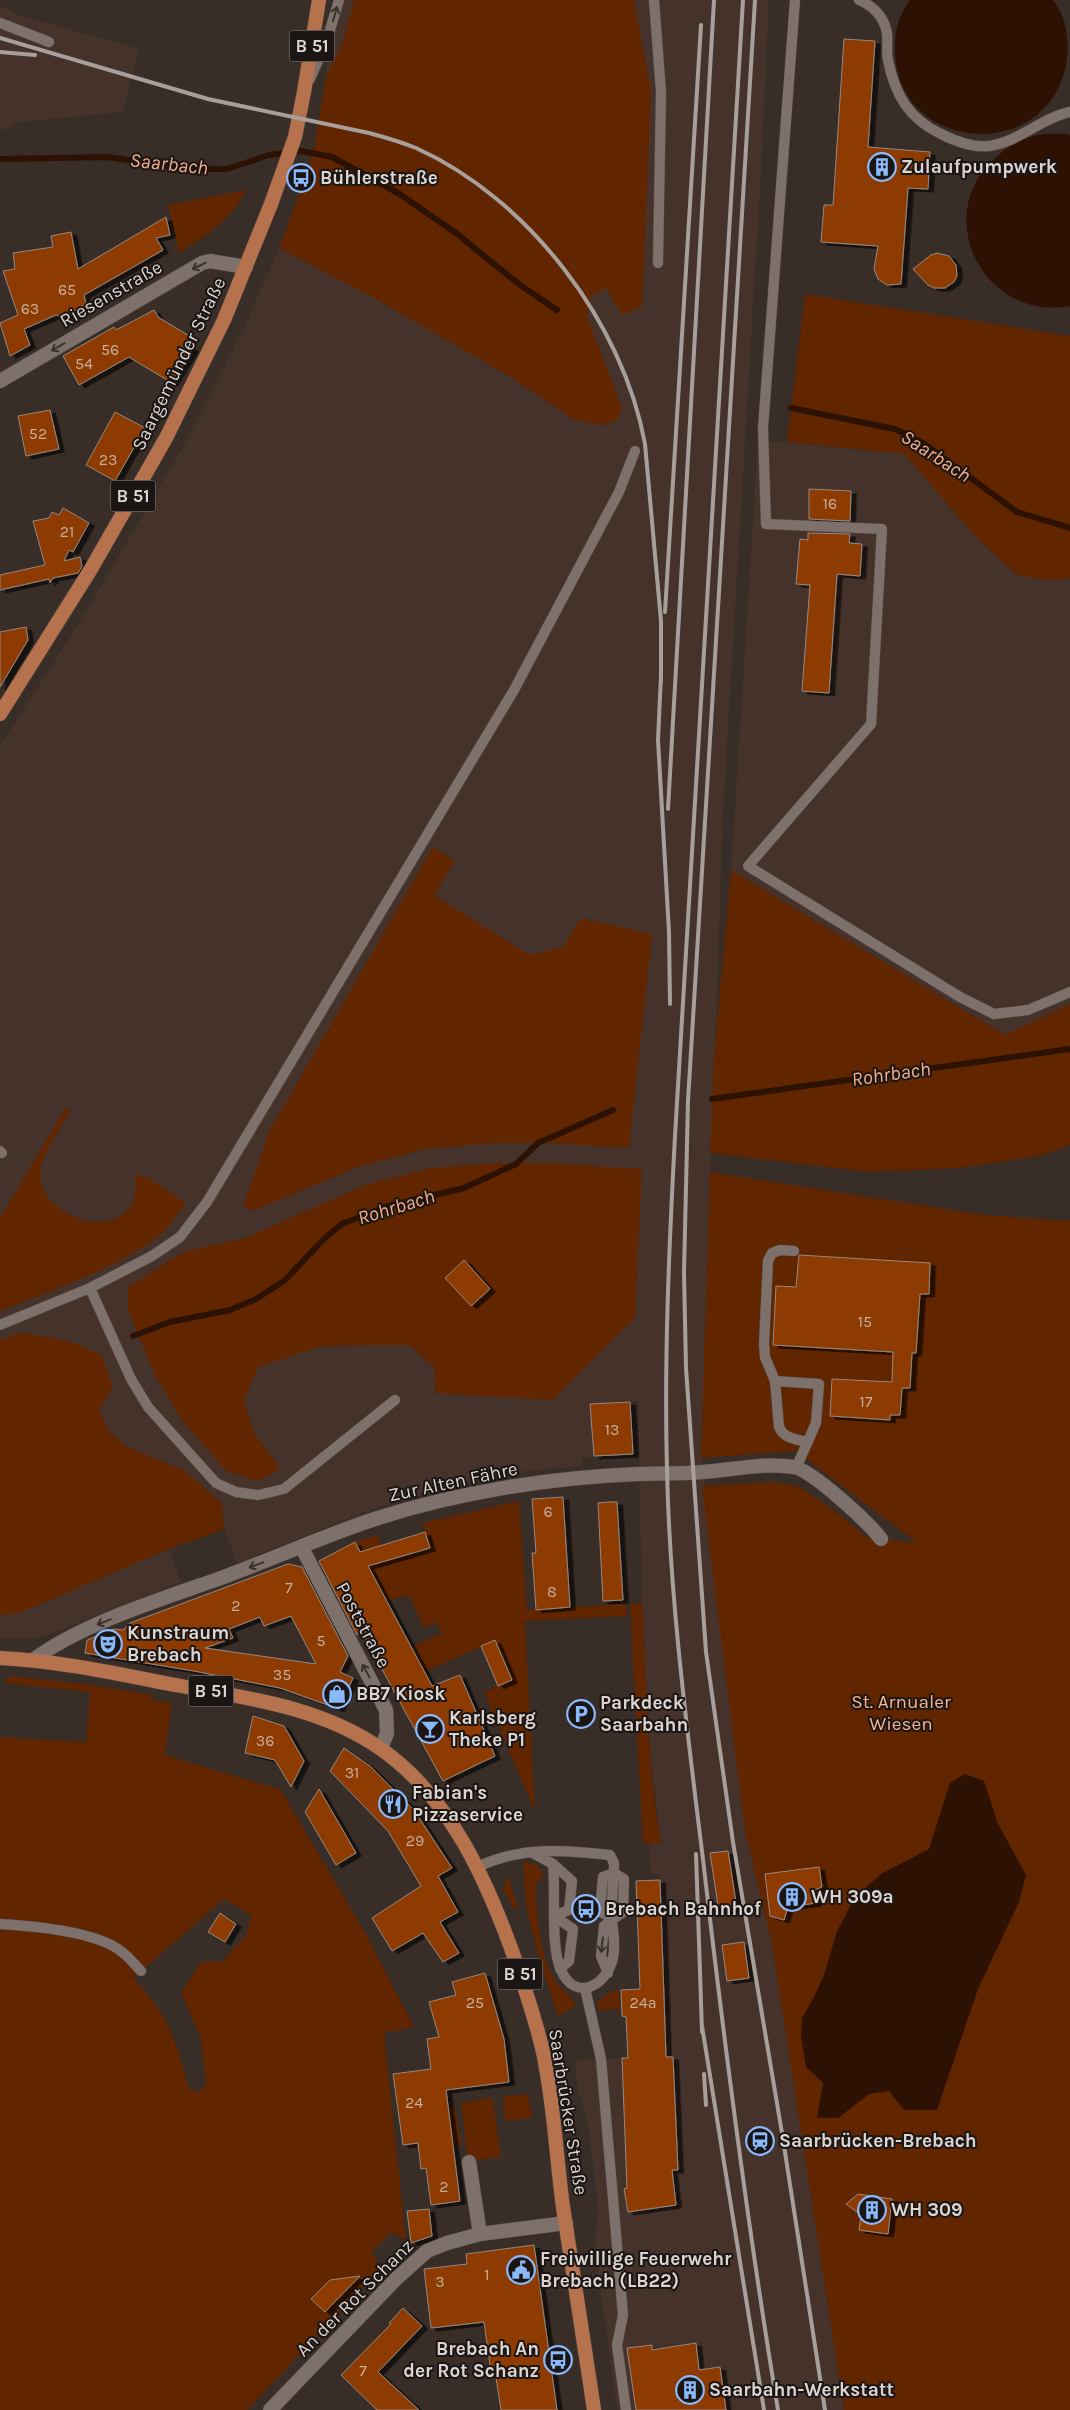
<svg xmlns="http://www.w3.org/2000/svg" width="1070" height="2410" font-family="Karla,sans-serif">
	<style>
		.built { fill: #45332b }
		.green { fill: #612500; fill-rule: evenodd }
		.water { fill: #2d1204 }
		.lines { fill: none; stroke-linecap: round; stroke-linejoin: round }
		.stream { stroke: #2d1204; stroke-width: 6 }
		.building { fill: #8d3a00; stroke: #968982; fill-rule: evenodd; filter: url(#shadow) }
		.service-casing { stroke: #544a46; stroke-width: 11 }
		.minor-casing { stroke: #544a46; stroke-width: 15 }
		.primary-casing { stroke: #544a46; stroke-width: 15 }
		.service { stroke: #7e716b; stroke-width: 10 }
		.minor { stroke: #7e716b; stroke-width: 14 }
		.primary { stroke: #b6724c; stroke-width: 14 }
		.rail { stroke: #a89f9b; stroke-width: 4 }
		.oneway { stroke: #39312e }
		.labels { text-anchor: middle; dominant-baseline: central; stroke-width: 4; stroke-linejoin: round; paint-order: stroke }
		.number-label { font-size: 16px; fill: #c8ae9c }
		.shield { fill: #1b1614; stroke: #a19b98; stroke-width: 1 }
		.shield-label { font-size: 18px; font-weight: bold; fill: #dbd4d0 }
		.poi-label { font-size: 19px; font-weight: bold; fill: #dbd4d0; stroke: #1b1614; text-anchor: start }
		.street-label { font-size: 19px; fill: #dbd4d0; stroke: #1b1614 }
		.park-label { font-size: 19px; fill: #f7b18f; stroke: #1b1614 }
		.water-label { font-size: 20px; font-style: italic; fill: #f2ac8a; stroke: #1b1614 }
	</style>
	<defs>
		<filter id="shadow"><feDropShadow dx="5.5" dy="3" stdDeviation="0" flood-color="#0009"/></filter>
	</defs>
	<rect width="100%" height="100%" fill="#382d27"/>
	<path class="built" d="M334,0H769L761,171L723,813L701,1458L745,1831L772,1944L845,2410H617L595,2250L598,2204L594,2174L588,2124L578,2089L574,2060L628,2058L626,2017L622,2016L621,1990L665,1988L660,1874H651L650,1844L661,1843L650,1749L642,1603L638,1401L591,1404L594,1457L583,1458L582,1466L515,1472L485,1478L375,1508L237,1563L224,1529L169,1549L181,1582L39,1638H0V746L82,618L183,447L246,323L279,248L305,179L315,143L326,77Z
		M0,5L18,15L140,49L122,112L20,122L0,131Z
		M758,440L904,454L976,537L1017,575L1070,571V1052L1005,1035L731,870Z"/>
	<path class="green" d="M354,0H634L651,91L642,306L622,315L606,288L590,297L587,316L622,408L617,421L602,425L575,420L512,378L379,301L279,248L305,179L315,143L326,77L343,41Z
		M246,190C234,218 204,237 179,253L168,205Z
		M805,294L1070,336V578L1049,580L1017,575L976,537L904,454L787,442Z
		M433,847L454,860L435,896L530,955L563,947L581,918L652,934L629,1148L549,1143H497L425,1149L358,1167L253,1211L243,1206L270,1130Z
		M731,870L1005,1035L1070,1004V1145L1040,1156L960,1168L868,1172L710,1153L714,1057Z
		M66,1107L70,1111C63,1124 44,1154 41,1166C30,1212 113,1245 133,1202C136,1195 135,1183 136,1175L149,1178L186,1203C179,1211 173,1222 165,1230C129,1265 47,1292 0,1311V1218Z
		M497,1163H550L642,1169L635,1318L553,1400L435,1393L434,1367L409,1345L323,1346L258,1367L244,1401L254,1432L280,1469L258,1481L226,1471L181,1419L155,1375L128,1310V1287L183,1252L245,1238L365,1185L431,1168Z
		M710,1172L984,1215L1070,1221V2410H844L772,1944L745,1831L702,1486L773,1482L798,1486L835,1511L866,1537L917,1543L796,1451L701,1458Z
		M19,1333C49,1336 75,1341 102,1355L113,1388L99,1409L108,1430L124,1445L185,1471L222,1503L224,1529L169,1549L20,1613L0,1615V1340Z
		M519,1501L527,1610L626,1604L627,1616L525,1621L535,1812L484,1692L512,1680L495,1641L425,1671L413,1646L442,1633L436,1622L424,1628L409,1595L388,1600L355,1542L378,1535L385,1560L430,1548L423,1523Z
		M642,1603C647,1683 647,1764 661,1843L643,1844L630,1604Z
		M10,1676L92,1685L152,1695V1700L172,1703L165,1755L281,1790L367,1936L414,2027L384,2033L406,2240L391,2232L372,2252L381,2269L247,2410H0V1737L86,1742L90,1692L4,1683ZM224,1899L251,1915L246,1935L223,1961L201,1962L181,1993L201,2038L206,2085L197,2092L189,2088C175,2038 170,2017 133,1978Z
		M527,1862L537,1865L542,1873V1878L536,1884C536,1909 540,1958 554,1979C560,1988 569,1994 575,2003L574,2007L558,2016L539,1958L526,1906L523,1863Z
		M508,1876L518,1908L514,1909L503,1889Z
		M615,1990H619L620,2009L598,2010V2001Z
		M528,2094L532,2118L505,2121L503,2097Z
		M489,2098L493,2100L501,2157L471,2161L467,2155L461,2103Z
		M448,2104L455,2106L461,2143L459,2146L453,2147Z"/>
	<path class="water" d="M910,0H1053C1067,17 1070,44 1066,65C1046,165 898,152 895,53C894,34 898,16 910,0Z
		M1065,134L1070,135V306C985,322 930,217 995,158C1006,148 1019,139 1034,136C1044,133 1055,134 1065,134Z
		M965,1774L984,1781L998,1824L1026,1875L1019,1902L978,1989L937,2110H904L889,2091L869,2094L838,2118H817L823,2083L806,2067L801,2036L802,2018L813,1999L824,1975L837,1931L856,1896L881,1874L929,1849L950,1783Z"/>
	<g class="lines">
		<path class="stream" d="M0,159L108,157L189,169H227L269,155L301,151L332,157L398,193L456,233L520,285L557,310
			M791,408L895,429L923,443L1017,512L1070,528
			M712,1099L1070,1049
			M133,1336L170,1322L230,1310L256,1299L284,1281L324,1239L342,1224L388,1206L464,1188L516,1164L538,1143L613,1110"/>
	</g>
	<path class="building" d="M844,39L875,41L868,147L930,152L928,189L908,188L901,284L887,285L878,279L874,269L878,246L821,242L824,205H833Z
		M166,217L170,235L156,238L163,250L84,295L86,304L63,318L56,315L24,329L30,345L10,356L0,323L18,315L3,271L15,269L13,253L53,247L51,236L71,232L78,269Z
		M937,253L949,256L956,265L957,276L954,282L945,288H934L928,285L913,269L931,255Z
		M154,310L158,317L191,337L186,345L193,349L172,383L129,357L79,385L63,356L114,327L116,330Z
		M50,410L59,449L26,456L18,416Z
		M115,412L145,428L115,481L86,465Z
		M809,489L851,491L850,521L809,519Z
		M63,508L89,523L73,552L69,550L64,561L80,557L82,566L78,573L53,578L50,583L49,579L0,590V575L45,565L33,521L49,518L52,512L59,515Z
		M808,533L850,534L849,543L862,544L860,576L837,574L829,693L802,691L810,585L796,584L800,539L808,540Z
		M26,627L28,640L0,687V632Z
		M799,1255L930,1263L929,1294H920L916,1353H912L910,1388H902L900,1415H890V1420L830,1416L832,1379L892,1382L893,1352L773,1345L776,1286L796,1287Z
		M464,1260L490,1289L471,1306L445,1278Z
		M630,1402L633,1454L594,1456L590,1404Z
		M563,1497L570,1607L536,1610L532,1553H536L532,1499Z
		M608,1502H617L623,1600L603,1601L598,1503Z
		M425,1532L430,1548L368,1566L432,1686L460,1675L495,1756L443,1781L360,1629L357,1635L319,1561L355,1542L360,1552Z
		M288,1564L302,1567L348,1656L340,1672L353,1678L339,1709L280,1688L194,1671L85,1653L87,1640L114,1629L123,1630L130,1623ZM291,1616L316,1664L205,1648L233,1638L229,1629L260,1617L264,1626Z
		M495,1640L512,1680L498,1686L481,1646Z
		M253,1716L284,1726L304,1761L291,1787L275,1760L245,1753Z
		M344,1748L371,1767L414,1810L452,1868L438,1876L458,1912L440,1922L459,1953L443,1962L423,1933L392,1951L372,1918L421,1886L388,1831L330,1771Z
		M319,1789L356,1853L336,1865L305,1812Z
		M728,1851L737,1909L719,1912L710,1853Z
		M819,1867L822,1887L815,1890L816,1903L788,1907L784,1920L770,1916L765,1874Z
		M660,1880L666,2057H673L678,2170H672L676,2205L628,2212L624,2189L627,2188L622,2058H628L626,2017L622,2016L621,1990L640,1989L636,1881Z
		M220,1913L236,1924L225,1942L208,1932Z
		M744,1942L749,1978L727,1981L722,1945Z
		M485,1973L504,2039L509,2082L446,2090L460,2201L431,2205L426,2168L421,2169L418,2143L403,2145L393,2074L431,2069L427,2039L439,2037L429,2002L456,1995L452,1982Z
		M858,2194L892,2199L888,2234L859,2230L861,2215L846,2204Z
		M429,2209L432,2236L411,2243L407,2211Z
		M534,2245L557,2410H501L495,2371L491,2372L484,2322L431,2328L424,2269L467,2264L466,2254Z
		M360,2276L325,2312L311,2299L330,2280Z
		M403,2308L422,2326L378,2372L419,2410H377L341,2375L391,2324L389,2323Z
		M696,2343L699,2370L720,2367L726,2410H636L627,2348L652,2345V2350Z"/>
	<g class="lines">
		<defs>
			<path id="service" d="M654,0L661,92L658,263
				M795,0L763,428L766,524L882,529L871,724L748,866L960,997L994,1014L1028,1010L1070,992
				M859,0C873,6 884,17 887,33C888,42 886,51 888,60C895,95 909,119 941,134C955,141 973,148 989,146C1019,142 1041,118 1070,112
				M0,23L49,42
				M310,79L327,40L339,0
				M0,1151L2,1153
				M794,1251L780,1250L772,1253L768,1261L764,1344L765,1357L775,1381L779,1427C784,1439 796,1439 808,1442
				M90,1288L131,1379L148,1407L216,1483L236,1492L258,1495L284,1489L395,1400
				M0,1325L90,1288L152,1256L180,1237L207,1202L514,690L619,492L635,451
				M775,1381L819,1384L816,1423L796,1468
				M531,1852L553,1864L572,1881L569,1910L554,1916
				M477,1867C523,1846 561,1850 610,1855L614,1863C614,1882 611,1901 612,1920C613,1933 616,1944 613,1958C606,1987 575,2002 561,1970C550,1946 556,1893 553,1864
				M554,1916L573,1929L569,1961L560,1969
				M612,1919L600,1911L603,1877L614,1873
				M0,1924C33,1926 97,1931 122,1952C129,1957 135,1965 141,1971
				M608,1973L601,1956L604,1926L623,1912L624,1879L614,1873
				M585,1988L601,2059L623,2315L617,2345L626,2410"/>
			<path id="minor" d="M0,381L202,263L210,261L246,267
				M302,1548L386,1710L387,1733L381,1749
				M33,1660C83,1623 162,1599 221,1578C273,1559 325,1535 378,1518C459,1492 554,1477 639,1474C660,1473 682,1474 703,1472C732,1470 765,1462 794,1467C813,1471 869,1523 881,1539
				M469,2162L480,2234
				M270,2410L396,2279L427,2251L447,2243L480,2234L566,2223"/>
			<path id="primary" d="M0,714L91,569L166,438L224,320L271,204L295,137L304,92L319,0
				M0,1658C58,1661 114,1673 170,1684C242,1697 320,1706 381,1749C452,1799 488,1883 516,1962C526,1992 536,2021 543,2052C554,2103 556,2155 563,2207C573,2274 584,2342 594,2410"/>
		</defs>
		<use href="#service" class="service-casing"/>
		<use href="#minor" class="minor-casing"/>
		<use href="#primary" class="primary-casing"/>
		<use href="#service" class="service"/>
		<use href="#minor" class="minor"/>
		<use href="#primary" class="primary"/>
		<path class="rail" d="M743,0L675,1136C669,1248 664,1359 667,1471C670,1603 688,1736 704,1868C725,2049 748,2230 778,2410
			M755,0L688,1101L684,1273L686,1368L706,1652L733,1842L782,2133L825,2410
			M0,38L208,99L369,133C384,137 401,142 416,148C529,199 623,323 645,444L661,621V682
			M0,52L35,55
			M665,612L701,25
			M661,675L658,740L669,932L670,1004
			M668,809L714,0
			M696,1854L702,2032
			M702,2026L764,2410
			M704,2074L706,2105"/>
	</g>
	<defs><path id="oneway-shaft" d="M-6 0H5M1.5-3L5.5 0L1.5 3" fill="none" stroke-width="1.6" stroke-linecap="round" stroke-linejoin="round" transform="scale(1.25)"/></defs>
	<g class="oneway">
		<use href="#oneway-shaft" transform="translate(335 14) rotate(-74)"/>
		<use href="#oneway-shaft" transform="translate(199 266) rotate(154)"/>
		<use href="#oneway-shaft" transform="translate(58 347) rotate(150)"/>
		<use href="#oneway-shaft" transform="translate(256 1565) rotate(159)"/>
		<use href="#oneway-shaft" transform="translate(104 1622) rotate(158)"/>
		<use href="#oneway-shaft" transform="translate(366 1671) rotate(-118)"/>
		<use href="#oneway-shaft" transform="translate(602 1945) rotate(97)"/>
	</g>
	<defs>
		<symbol id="building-ring" viewBox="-11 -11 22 22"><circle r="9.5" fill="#1b1614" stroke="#8bbafc" stroke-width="1.5"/><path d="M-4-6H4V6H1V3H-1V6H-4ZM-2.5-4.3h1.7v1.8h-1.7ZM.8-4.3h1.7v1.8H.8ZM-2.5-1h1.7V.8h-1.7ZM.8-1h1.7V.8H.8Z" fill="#8bbafc"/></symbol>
		<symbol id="bus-ring" viewBox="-11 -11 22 22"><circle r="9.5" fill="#1b1614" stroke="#8bbafc" stroke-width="1.5"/><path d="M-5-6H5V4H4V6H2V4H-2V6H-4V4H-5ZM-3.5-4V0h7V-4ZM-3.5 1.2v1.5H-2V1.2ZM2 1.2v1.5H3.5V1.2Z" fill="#8bbafc"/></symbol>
		<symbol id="theatre-ring" viewBox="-11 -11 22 22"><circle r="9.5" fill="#1b1614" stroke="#8bbafc" stroke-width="1.5"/><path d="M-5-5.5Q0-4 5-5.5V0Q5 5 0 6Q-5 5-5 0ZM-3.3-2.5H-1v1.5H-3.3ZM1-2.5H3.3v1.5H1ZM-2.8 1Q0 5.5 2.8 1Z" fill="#8bbafc"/></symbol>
		<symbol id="shop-ring" viewBox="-11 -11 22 22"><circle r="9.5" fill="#1b1614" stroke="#8bbafc" stroke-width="1.5"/><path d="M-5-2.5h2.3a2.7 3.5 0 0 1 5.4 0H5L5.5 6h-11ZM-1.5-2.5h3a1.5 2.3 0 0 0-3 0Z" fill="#8bbafc"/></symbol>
		<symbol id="parking-ring" viewBox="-11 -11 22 22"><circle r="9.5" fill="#1b1614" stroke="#8bbafc" stroke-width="1.5"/><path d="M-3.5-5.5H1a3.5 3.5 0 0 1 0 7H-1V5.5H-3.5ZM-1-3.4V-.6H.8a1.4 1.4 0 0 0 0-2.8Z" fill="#8bbafc"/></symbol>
		<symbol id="bar-ring" viewBox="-11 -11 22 22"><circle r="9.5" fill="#1b1614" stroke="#8bbafc" stroke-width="1.5"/><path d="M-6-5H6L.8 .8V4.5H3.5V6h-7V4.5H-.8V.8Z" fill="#8bbafc"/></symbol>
		<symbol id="restaurant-ring" viewBox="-11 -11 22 22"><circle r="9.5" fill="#1b1614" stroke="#8bbafc" stroke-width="1.5"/><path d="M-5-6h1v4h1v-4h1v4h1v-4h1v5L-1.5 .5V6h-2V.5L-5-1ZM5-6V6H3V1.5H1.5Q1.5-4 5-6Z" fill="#8bbafc"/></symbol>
		<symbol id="station-ring" viewBox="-11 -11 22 22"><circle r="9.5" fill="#1b1614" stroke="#8bbafc" stroke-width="1.5"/><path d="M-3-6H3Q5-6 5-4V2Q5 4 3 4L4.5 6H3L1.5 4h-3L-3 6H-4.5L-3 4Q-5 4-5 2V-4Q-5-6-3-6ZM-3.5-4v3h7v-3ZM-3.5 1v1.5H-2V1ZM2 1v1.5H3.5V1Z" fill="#8bbafc"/></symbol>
		<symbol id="civic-ring" viewBox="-11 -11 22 22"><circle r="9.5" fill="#1b1614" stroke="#8bbafc" stroke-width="1.5"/><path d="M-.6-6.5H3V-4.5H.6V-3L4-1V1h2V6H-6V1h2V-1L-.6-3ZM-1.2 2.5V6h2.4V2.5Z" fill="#8bbafc"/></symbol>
	</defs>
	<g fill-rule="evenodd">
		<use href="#building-ring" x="866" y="151" width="32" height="32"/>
		<use href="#bus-ring" x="285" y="162" width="32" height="32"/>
		<use href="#theatre-ring" x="92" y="1628" width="32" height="32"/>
		<use href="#shop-ring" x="321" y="1678" width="32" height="32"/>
		<use href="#parking-ring" x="565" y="1698" width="32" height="32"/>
		<use href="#bar-ring" x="414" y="1713" width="32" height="32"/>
		<use href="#restaurant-ring" x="377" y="1788" width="32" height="32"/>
		<use href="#building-ring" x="776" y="1881" width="32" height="32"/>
		<use href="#bus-ring" x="570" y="1893" width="32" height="32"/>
		<use href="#station-ring" x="744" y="2125" width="32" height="32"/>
		<use href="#building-ring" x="856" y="2194" width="32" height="32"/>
		<use href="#civic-ring" x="505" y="2254" width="32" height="32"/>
		<use href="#bus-ring" x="542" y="2344" width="32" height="32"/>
		<use href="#building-ring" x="674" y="2374" width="32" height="32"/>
	</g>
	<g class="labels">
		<g class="number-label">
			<text x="67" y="289">65</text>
			<text x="30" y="308">63</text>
			<text x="110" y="349">56</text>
			<text x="84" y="363">54</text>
			<text x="38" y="433">52</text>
			<text x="108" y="459">23</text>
			<text x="830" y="503">16</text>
			<text x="67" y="531">21</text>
			<text x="865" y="1321">15</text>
			<text x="866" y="1401">17</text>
			<text x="612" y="1429">13</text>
			<text x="548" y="1511">6</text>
			<text x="289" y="1587">7</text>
			<text x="552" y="1591">8</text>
			<text x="236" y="1605">2</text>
			<text x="321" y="1640">5</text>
			<text x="282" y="1674">35</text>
			<text x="265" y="1740">36</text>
			<text x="352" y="1772">31</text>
			<text x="415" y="1840">29</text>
			<text x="475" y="2002">25</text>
			<text x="643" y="2002">24a</text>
			<text x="414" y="2102">24</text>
			<text x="444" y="2186">2</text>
			<text x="487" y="2274">1</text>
			<text x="440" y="2281">3</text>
			<text x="363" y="2370">7</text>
		</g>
		<g class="shield">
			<rect x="289.5" y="30.5" width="45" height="31" rx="4"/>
			<rect x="110.5" y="480.5" width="45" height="31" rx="4"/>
			<rect x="188.5" y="1675.5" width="45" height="31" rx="4"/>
			<rect x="497.5" y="1958.5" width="45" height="31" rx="4"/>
		</g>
		<g class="shield-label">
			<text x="312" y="46">B 51</text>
			<text x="133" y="496">B 51</text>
			<text x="211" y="1691">B 51</text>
			<text x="520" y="1974">B 51</text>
		</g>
		<g class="poi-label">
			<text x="901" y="167">Zulaufpumpwerk</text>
			<text x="320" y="178">Bühlerstraße</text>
			<text x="127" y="1633">Kunstraum<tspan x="127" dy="22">Brebach</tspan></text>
			<text x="356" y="1694">BB7 Kiosk</text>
			<text x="600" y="1703">Parkdeck<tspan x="600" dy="22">Saarbahn</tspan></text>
			<text x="449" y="1718">Karlsberg<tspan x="449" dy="22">Theke P1</tspan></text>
			<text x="412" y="1793">Fabian's<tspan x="412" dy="22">Pizzaservice</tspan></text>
			<text x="811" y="1897">WH 309a</text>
			<text x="605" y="1909">Brebach Bahnhof</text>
			<text x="779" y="2141">Saarbrücken-Brebach</text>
			<text x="891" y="2210">WH 309</text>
			<text x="540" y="2259">Freiwillige Feuerwehr<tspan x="540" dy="22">Brebach (LB22)</tspan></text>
			<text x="539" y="2349" text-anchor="end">Brebach An<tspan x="539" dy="22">der Rot Schanz</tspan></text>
			<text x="709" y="2390">Saarbahn-Werkstatt</text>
		</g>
		<g class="street-label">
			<text transform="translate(111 294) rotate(-30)">Riesenstraße</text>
			<text transform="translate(179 364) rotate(-64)">Saargemünder Straße</text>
			<text transform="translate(453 1482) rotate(-12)">Zur Alten Fähre</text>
			<text transform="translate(363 1625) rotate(62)">Poststraße</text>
			<text transform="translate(568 2112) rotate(81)">Saarbrücker Straße</text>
			<text transform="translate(355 2298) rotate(-45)">An der Rot Schanz</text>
		</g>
		<g class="park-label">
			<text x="901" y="1702">St. Arnualer<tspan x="901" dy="22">Wiesen</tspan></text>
		</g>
		<g class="water-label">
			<text transform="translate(169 164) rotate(6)">Saarbach</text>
			<text transform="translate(936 456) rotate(33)">Saarbach</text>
			<text transform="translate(891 1074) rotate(-8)">Rohrbach</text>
			<text transform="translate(396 1207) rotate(-17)">Rohrbach</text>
		</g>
	</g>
</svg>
